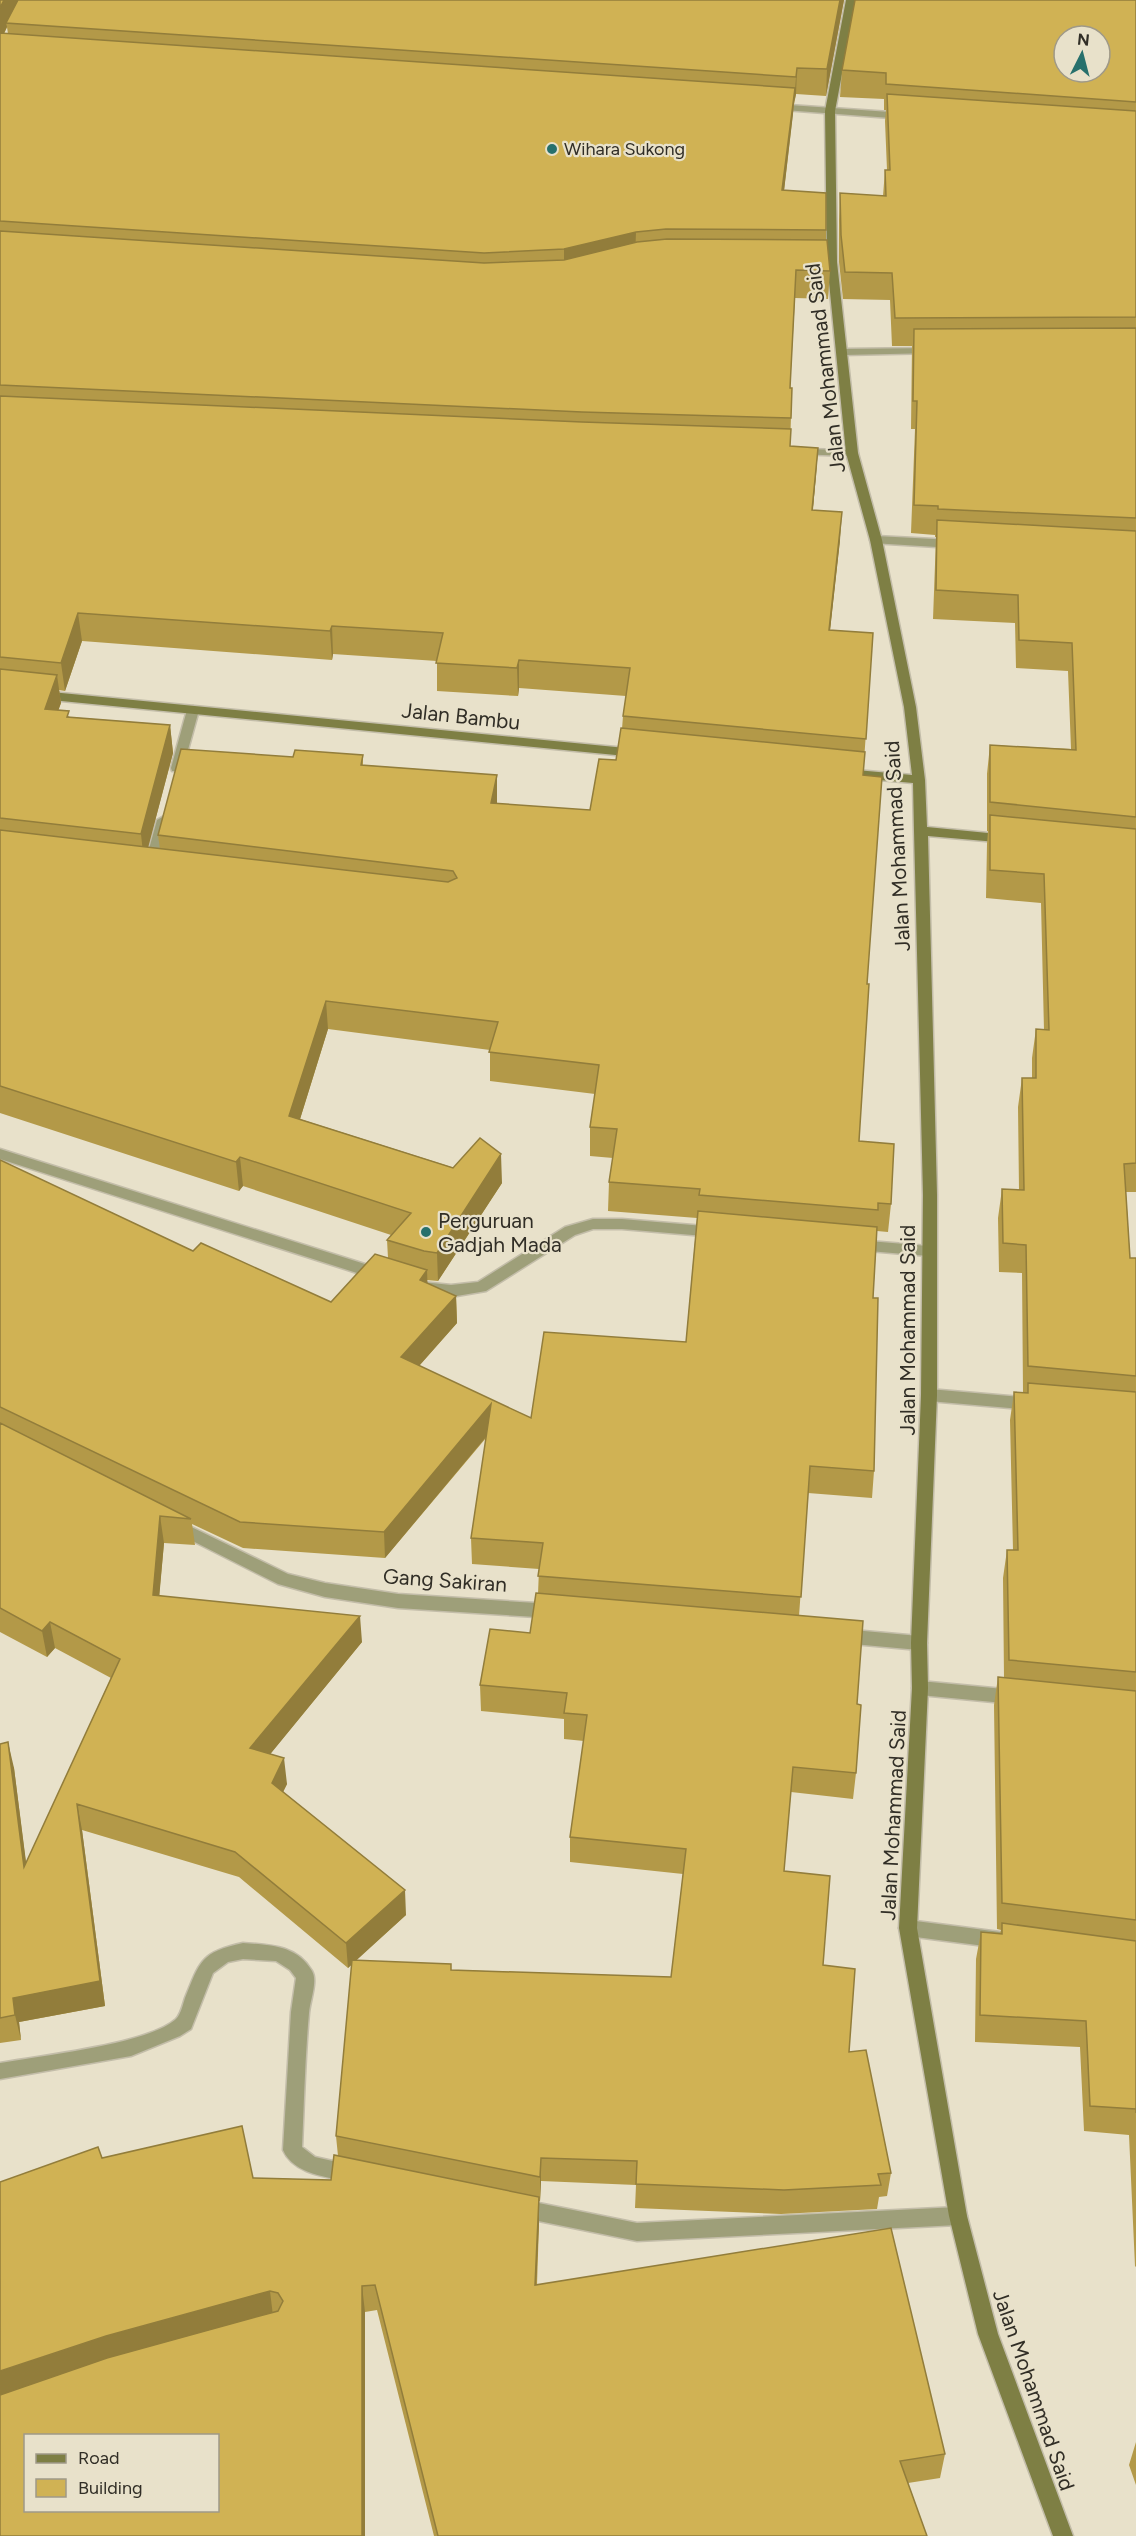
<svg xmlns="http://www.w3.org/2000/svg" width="1136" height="2536" font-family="Figtree,sans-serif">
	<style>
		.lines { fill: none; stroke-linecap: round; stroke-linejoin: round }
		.street-casing { stroke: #c3bda9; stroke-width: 3 }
		.secondary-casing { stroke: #c3bda9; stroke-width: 3 }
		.street { fill: #9e9f79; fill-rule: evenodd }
		.secondary { fill: #7e7f44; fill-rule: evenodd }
		.wall { fill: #b39948; fill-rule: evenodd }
		.shaded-wall { fill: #927d3b }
		.building { fill: #d0b254; stroke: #927d3b; stroke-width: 1.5; fill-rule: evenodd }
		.poi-dot { fill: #27706c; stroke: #e8e1ca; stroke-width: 2 }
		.labels { text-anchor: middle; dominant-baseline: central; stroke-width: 4.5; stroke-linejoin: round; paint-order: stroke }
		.far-poi-label { font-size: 18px; fill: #312e26; stroke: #e8e1ca; text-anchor: start }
		.street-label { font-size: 21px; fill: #312e26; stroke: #e8e1ca }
		.poi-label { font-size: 21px; fill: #312e26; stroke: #e8e1ca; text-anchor: start }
	</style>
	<rect width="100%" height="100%" fill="#e8e1ca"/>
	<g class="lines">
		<defs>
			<path id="street" d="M775,104L904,113L909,116L904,119L771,109V105Z
				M932,348L936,349V353L843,355L837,352L843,349Z
				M798,449L852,450L858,453L852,456L794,454L792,452Z
				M876,536L953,540L959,544L953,548L872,543L870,540Z
				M193,706L199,710L183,768L182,771H172L171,768L187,710Z
				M164,816L171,820L158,867L151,871L146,870L144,867L157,820Z
				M0,1149L387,1271L390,1275L387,1279L382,1281L0,1159Z
				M593,1219H622L716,1227L721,1228L723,1232L721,1236L716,1237L622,1229H593L575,1235L486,1291L451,1297L417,1292L414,1288L417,1284L422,1282L451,1285L478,1282L565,1227Z
				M857,1240L928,1246L933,1247L935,1251L933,1255L928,1256L857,1250L852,1249L850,1245L852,1241Z
				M929,1389L1031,1398L1037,1400L1039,1404L1037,1408L1031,1410L929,1401L924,1399L921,1395L924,1391Z
				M177,1520L288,1574L325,1583L398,1594L552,1604L558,1606L560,1611L558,1616L552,1618L398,1608L325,1597L278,1584L171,1530L169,1526L171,1522Z
				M842,1629L919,1636L925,1638L927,1643L925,1648L919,1650L842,1643L836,1641L834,1636L836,1631Z
				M920,1681L1014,1690L1020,1692L1022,1697L1020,1702L1014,1704L920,1695L914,1693L912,1688L914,1683Z
				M908,1920L1000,1932L1006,1935L1009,1940L1006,1945L1000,1948L908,1936L902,1933L899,1928L902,1923Z
				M243,1943C270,1945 297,1945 312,1971C318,1981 310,2001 309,2013C305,2057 304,2102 302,2147L315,2157L359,2167L361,2173L359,2179L352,2182C328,2177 294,2175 283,2150L291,2012L296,1978L290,1970L276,1961L243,1959L228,1962L213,1973L191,2029L180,2036L131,2056L0,2079V2063C40,2056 149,2044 176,2019C181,2014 183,2004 185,1998C200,1961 201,1952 243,1943Z
				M519,2199L637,2223L958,2207L965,2210L967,2216L965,2222L958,2225L637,2241L519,2217L512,2214L510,2208L512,2202Z"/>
			<path id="secondary" d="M846,0H856L835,111L837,262L858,453L882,540L916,707L925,780L927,827L1008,835L1015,839L1008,843L928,836L937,1195V1395L927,1643L928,1688L917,1928L967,2216L998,2334L1073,2536H1053L978,2334L949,2216L899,1928L912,1688L911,1643L921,1395L923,1195L914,831L913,783L845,777L839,773L845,769L912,775L904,707L870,540L846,453L827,262L825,111Z
				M0,687L636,749L642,753L636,757L0,695Z"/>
		</defs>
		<use href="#street" class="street-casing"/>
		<use href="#secondary" class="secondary-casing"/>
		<use href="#street" class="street"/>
		<use href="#secondary" class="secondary"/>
	</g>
	<path class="wall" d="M0,0H844L826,96L796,94L794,104L784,190L826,230V240L830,271L828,299L795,298L790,388H792L790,446L818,448L813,510L840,540L830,630L873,633L863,775L867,984L859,1141L891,1204L888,1232L877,1231L873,1298L874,1471L872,1498L808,1493L799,1616L857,1704L856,1773L853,1799L791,1792L784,1871L823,1965L849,2052L891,2173L887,2196L879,2197L877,2209L781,2214L635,2208L636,2185L541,2181L540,2201H539V2223L537,2285L945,2454L940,2478L908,2483L927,2536H434L377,2310L365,2312V2536L102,2158L253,2178L331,2180L338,2156L336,2136L352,1964L348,1968L239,1877L82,1830L105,2006L19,2022L21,2040L0,2043V1744L14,1768L26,1864L111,1678L55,1648L47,1657L0,1632V1160L193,1251L331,1302L388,1258L387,1240L391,1235L243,1186L239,1191L0,1113ZM7,27L8,34H4ZM82,641L332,660L333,654L437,661V691L518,696L519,688L626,696L623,716L622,729L616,760L590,810L497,804V775L363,765V755L293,757L158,835L160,849L148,847L173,753L170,725L70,717L58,710L61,703L59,690L65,691ZM328,1029L490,1050V1081L595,1094L590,1127V1156L613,1158L609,1182L608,1211L697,1218L686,1342L531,1418L419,1366L457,1323L456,1296L427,1283V1280L438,1281L502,1183L300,1119ZM486,1438L471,1538L472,1564L539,1569L538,1594L530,1633L480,1685L481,1711L564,1719V1739L584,1741L570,1837V1862L683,1874L671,1977L452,1970L356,1960L406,1915L283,1792L287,1784L270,1754L362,1642L159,1596L164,1543L195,1545L192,1524L243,1548L385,1558Z
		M1136,0V1192H1126L1130,1258H1136V2267L1135,2266L1129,2135L1084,2131L1080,2047L975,2042L976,1959L981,1932L1000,1933L1001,1930L997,1929L994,1705L998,1677L1004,1678L1003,1578L1007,1550H1013L1010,1420L1014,1392H1023L1022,1273L999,1272L998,1218L1002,1189L1019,1190L1018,1107L1022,1078H1032V1058L1036,1029L1044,1030L1041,903L986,898L987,844L988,831H987V774L990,745L1071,749L1068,671L1016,668L1015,623L933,619L936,537H935V535L911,533L915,429H911L912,346H892L890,300L843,299L839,262V220L840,193L883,196L885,170H887L885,121L886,110H884V99L840,97L842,70Z
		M1136,2442V2485L1129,2465Z"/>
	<path class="shaded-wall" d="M4,0H20L6,23L7,27L0,41V8Z
		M840,0H844L826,96L827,69Z
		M797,68L796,94L794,104L796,77Z
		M795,88L793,114L781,217L782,190Z
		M636,232L635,259L564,276V249Z
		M818,448L816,476L810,538L812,510Z
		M842,512L840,540L827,658L829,630Z
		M78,613L82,641L65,691L61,663Z
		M332,626L333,654L332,660L330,631Z
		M519,660V688L518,696L517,668Z
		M57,675L61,703L49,737L45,709Z
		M170,725L173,753L144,863L141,834Z
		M497,775V804L491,803Z
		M326,1001L328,1029L292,1145L289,1116Z
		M501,1154L502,1183L438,1281L437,1253Z
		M240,1157L243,1186L239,1191L236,1162Z
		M427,1270L428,1297L420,1280Z
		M456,1296L457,1323L403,1384L401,1357Z
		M491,1404V1431L385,1558L384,1532Z
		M160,1516L164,1543L157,1622L153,1595Z
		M360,1616L362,1642L254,1774L250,1748Z
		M50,1622L55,1648L47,1657L42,1631Z
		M8,1742L14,1768L30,1893L24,1867Z
		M284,1758L287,1784L275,1808L272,1783Z
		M77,1804L82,1830L105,2006L19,2022L21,2040L15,2015L13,1998Z
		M405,1890L406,1915L348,1968L346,1943Z
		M541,2158V2181L540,2201V2177Z
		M539,2197V2223L535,2311V2285Z
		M362,2286L365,2312V2536H362Z
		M270,2291L273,2316L0,2398V2371L106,2336Z"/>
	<path class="building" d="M0,0H4L0,8Z
		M18,0H840L827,69L797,68L796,77L6,23Z
		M855,0H1136V102L886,84V73L842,70ZM1064,36H1100V72H1064Z
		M0,33L795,88L782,190L826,193V230L666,229L636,232L564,249L484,253L0,221Z
		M887,94L1136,111V317L895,318L892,273L845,272L841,235L840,193L886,196L885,170H890Z
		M0,231L484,263L564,260L637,242L667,239L827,240L830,271L796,270L790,388H792L791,418L582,412L0,385Z
		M1136,328V518L938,509V506L914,505L917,401H913L914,329Z
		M0,396L582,422L791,429L790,446L818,448L812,510L842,512L829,630L873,633L866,739L623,716L630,668L519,660L517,668L436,663L443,633L332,626L330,631L78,613L61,663L0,657Z
		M937,520L1136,531V817L990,802V745L1076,750L1072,643L1019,640L1018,595L936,590Z
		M0,669L57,675L45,709L69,711L67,717L170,725L141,834L0,818Z
		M621,728L865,752L863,775L882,777L867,984H869L859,1141L894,1144L891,1204L878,1203V1210L699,1195L700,1189L609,1182L617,1129L590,1127L599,1065L489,1052L498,1022L326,1001L289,1116L453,1168L480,1138L501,1154L437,1253L424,1251L387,1240L411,1213L240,1157L236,1162L0,1086V830L448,882L457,878L453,871L158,835L181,749L293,757L295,750L363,755L361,765L497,775L491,803L590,810L599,759L616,760Z
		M990,815L1136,829V1163L1124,1164L1130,1258H1136V1376L1028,1366L1026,1245L1003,1243L1002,1189L1024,1190L1022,1078H1036V1029L1049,1030L1044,874L990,870Z
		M0,1160L193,1251L201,1243L331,1302L375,1254L427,1270L420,1280L456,1296L401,1357L531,1418L544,1332L686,1342L698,1211L877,1227L873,1298H878L874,1471L810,1466L801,1597L538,1576L543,1543L471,1538L491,1404L384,1532L240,1522L0,1407Z
		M1028,1383L1136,1392V1672L1009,1660L1007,1550H1018L1014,1392L1028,1393Z
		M0,1423L191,1519L160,1516L153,1595L360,1616L250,1748L284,1758L272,1783L405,1890L346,1943L235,1852L77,1804L100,1981L13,1998L15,2015L0,2018V1744L8,1742L24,1867L120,1659L50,1622L42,1631L0,1608Z
		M536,1593L863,1621L857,1704L861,1705L856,1773L793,1767L784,1871L830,1876L823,1965L855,1969L849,2052L866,2050L891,2173L878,2174L881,2185L784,2190L636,2184L637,2161L541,2158L540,2177L336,2136L352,1960L451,1964V1970L671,1977L686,1849L570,1837L587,1715L564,1713L567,1693L480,1685L490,1629L530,1633Z
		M998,1677L1136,1691V1920L1002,1903Z
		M1002,1923L1136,1941V2113V2109L1090,2106L1086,2021L980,2015L981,1932L1002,1934Z
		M242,2126L253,2178L331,2180L334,2155L539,2197L535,2285L891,2228L945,2454L900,2461L927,2536H438L375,2285L362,2286V2536H0V2395L107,2358L278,2311L283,2301L278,2293L270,2291L106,2336L0,2371V2182L98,2147L102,2158ZM26,2436H218V2511H26Z"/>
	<g class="poi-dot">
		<circle cx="552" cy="149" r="6"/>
		<circle cx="426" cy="1232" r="6"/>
	</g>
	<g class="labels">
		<g class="far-poi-label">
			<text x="564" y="149">Wihara Sukong</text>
		</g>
		<g class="street-label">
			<text transform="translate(825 368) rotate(-97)">Jalan Mohammad Said</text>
			<text transform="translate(461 716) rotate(6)">Jalan Bambu</text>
			<text transform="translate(897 846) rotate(-93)">Jalan Mohammad Said</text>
			<text transform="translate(907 1330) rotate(-90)">Jalan Mohammad Said</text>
			<text transform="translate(445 1580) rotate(4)">Gang Sakiran</text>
			<text transform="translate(893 1815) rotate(-87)">Jalan Mohammad Said</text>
			<text transform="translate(1034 2390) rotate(71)">Jalan Mohammad Said</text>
		</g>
		<g class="poi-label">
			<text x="438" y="1220">Perguruan<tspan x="438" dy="24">Gadjah Mada</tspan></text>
		</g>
	</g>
	<rect x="24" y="2434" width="195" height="78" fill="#e8e1ca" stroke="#9f9988" stroke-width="1.5"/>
	<rect x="36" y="2454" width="30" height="9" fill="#7e7f44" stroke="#9f9988" stroke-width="1.5"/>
	<text x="78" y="2464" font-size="18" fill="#312e26">Road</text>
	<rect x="36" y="2479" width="30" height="18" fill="#d0b254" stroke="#9f9988" stroke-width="1.5"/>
	<text x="78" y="2494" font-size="18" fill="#312e26">Building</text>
	<g transform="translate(1082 54) rotate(6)"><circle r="28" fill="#e8e1ca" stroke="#9f9988" stroke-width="1.5"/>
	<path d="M0-4.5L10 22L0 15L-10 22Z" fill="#27706c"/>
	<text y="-9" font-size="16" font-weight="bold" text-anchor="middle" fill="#312e26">N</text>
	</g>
</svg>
